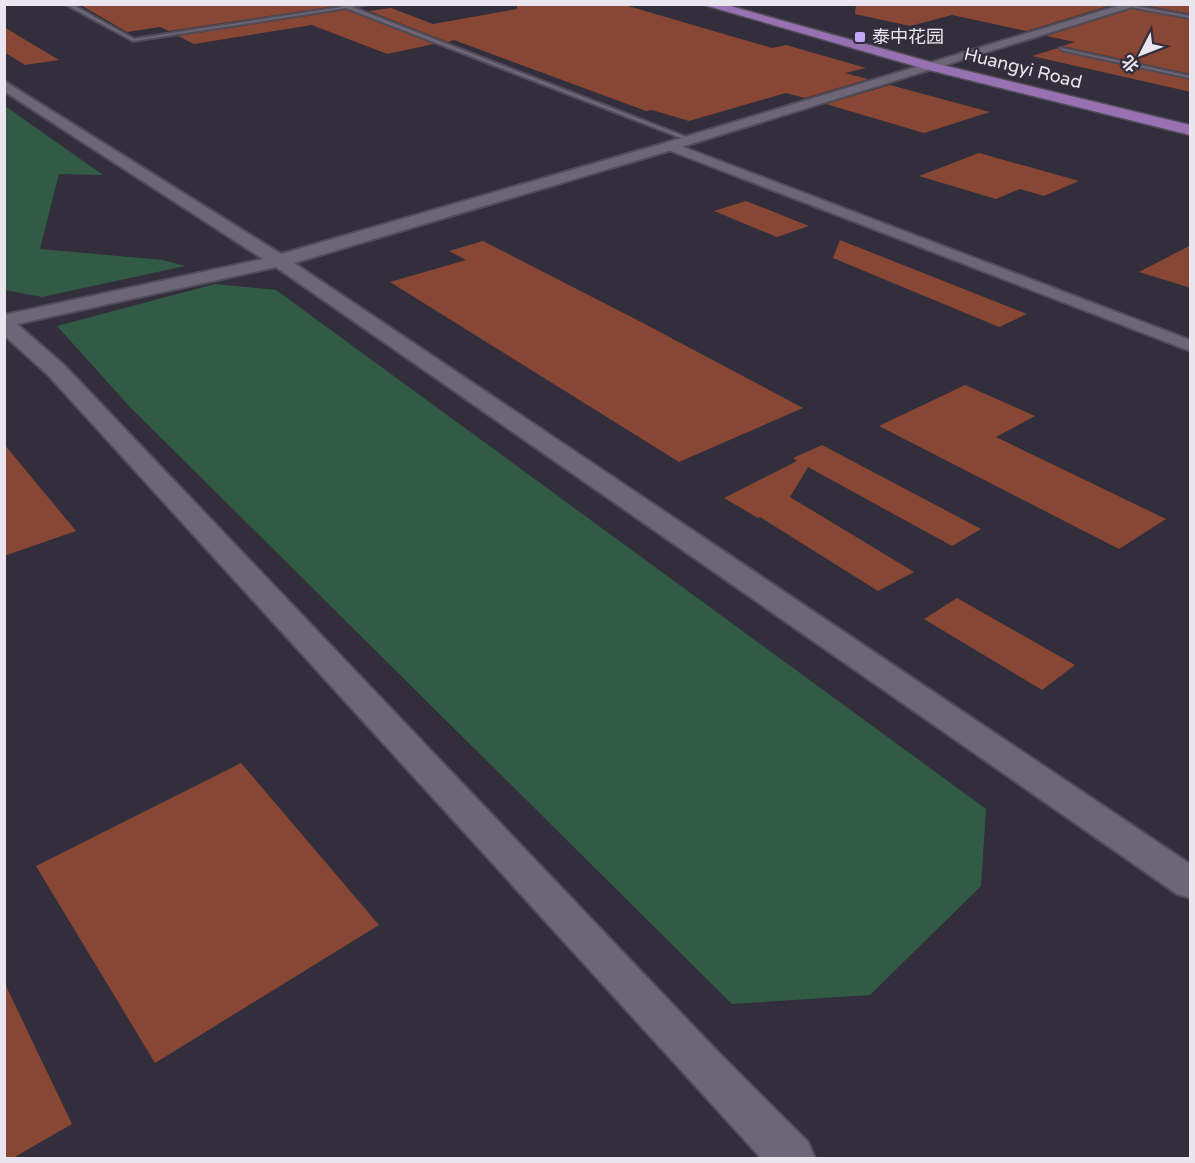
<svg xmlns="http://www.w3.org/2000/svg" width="1195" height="1163" font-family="'Varela Round','Noto Sans SC',sans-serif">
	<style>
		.green { fill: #325b45 }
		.building { fill: #884734 }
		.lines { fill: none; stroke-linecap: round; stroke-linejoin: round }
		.service-casing { stroke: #514c58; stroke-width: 4 }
		.minor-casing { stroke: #514c58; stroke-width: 4 }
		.tertiary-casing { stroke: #514c58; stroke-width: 4 }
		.primary-casing { stroke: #514c58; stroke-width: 3 }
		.service { fill: #6c6676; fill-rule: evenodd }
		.minor { fill: #6c6676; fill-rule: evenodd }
		.tertiary { fill: #6c6676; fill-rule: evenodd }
		.primary { fill: #9771b1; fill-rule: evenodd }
		.poi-dot { fill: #c0a8f4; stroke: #332e3c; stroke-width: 2 }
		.labels { text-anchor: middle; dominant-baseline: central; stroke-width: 4.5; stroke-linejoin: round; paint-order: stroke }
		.far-poi-label { font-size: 18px; fill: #e9e6ef; stroke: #332e3c; text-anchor: start }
		.far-street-label { font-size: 18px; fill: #e9e6ef; stroke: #332e3c }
	</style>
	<rect width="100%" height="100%" fill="#332e3c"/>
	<path class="green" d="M5,106L103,175L59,174L40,249L163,260L185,266L42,297L5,290Z
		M215,284L276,290L986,809L981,886L870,995L732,1004L130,407L57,326Z"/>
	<path class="building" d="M79,4H335L336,6L169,31L160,27L127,32Z
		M517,4H621L772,48L786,45L866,68L845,73L868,79L805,98L786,93L689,121L652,110L646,111L454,40L448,42L369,11L391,8L433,24L517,9Z
		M856,4H1115L1026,31L952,15L910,26L855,14Z
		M1144,4H1191V14L1144,5Z
		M1132,9L1191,20V74L1062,46L1075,42L1046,36Z
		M346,10L434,44L387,54L312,25L194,44L178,36Z
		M4,27L59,60L25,65L4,52Z
		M1058,48L1062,52L1191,80V92L1032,56Z
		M890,85L990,112L924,133L826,104Z
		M979,153L1079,181L1044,196L1020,189L996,199L919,176Z
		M746,201L809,226L777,237L714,211Z
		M840,240L1027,314L999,327L833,258Z
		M483,241L641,322L803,408L679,462L390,282L466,260L449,251Z
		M1191,245V288L1139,272Z
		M965,385L1035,416L996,437L1166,519L1119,549L879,426Z
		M4,444L76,531L4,556Z
		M822,445L981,529L952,546L808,467L790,497L914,572L878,591L760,517L758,518L724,498L797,461L793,458Z
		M957,598L1075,665L1042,690L924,619Z
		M241,763L379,925L155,1063L36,866Z
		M4,982L72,1124L13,1158H4Z"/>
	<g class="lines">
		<defs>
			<path id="service" d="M65,4H71L134,39L342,7L337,4H368L352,7L694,140L689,141L346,8L133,41Z
				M1130,5L1190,16V18L1131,7Z
				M1060,48L1190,76V78L1062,50Z"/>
			<path id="minor" d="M670,142L1190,340V351L666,149V143Z"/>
			<path id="tertiary" d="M1124,4H1142L675,149L294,263L1190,864V898L1177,894L276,267L17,324L64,365L718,1052L808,1142L815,1158H761L48,375L4,335V315L263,259L4,91V81L281,254L665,143Z"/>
			<path id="primary" d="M701,4H723L934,63L1190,125V135L925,69Z"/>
		</defs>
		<use href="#service" class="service-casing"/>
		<use href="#minor" class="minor-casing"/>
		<use href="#tertiary" class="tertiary-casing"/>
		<use href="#primary" class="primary-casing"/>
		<use href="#service" class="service"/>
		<use href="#minor" class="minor"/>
		<use href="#tertiary" class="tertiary"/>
		<use href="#primary" class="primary"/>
	</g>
	<rect class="poi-dot" x="854" y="31" width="12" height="12" rx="3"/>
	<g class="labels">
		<g class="far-poi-label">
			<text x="872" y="37">泰中花园</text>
		</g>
		<g class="far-street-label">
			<text transform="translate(1023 68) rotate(14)">Huangyi Road</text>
		</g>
	</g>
	<rect width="1195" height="1163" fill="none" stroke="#e9e6ef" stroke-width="12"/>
	<g transform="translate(1141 54) rotate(228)" stroke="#332e3c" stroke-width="4.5" paint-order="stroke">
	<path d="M0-4.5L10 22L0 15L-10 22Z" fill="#e9e6ef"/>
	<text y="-9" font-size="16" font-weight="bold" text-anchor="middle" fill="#e9e6ef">北</text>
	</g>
</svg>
